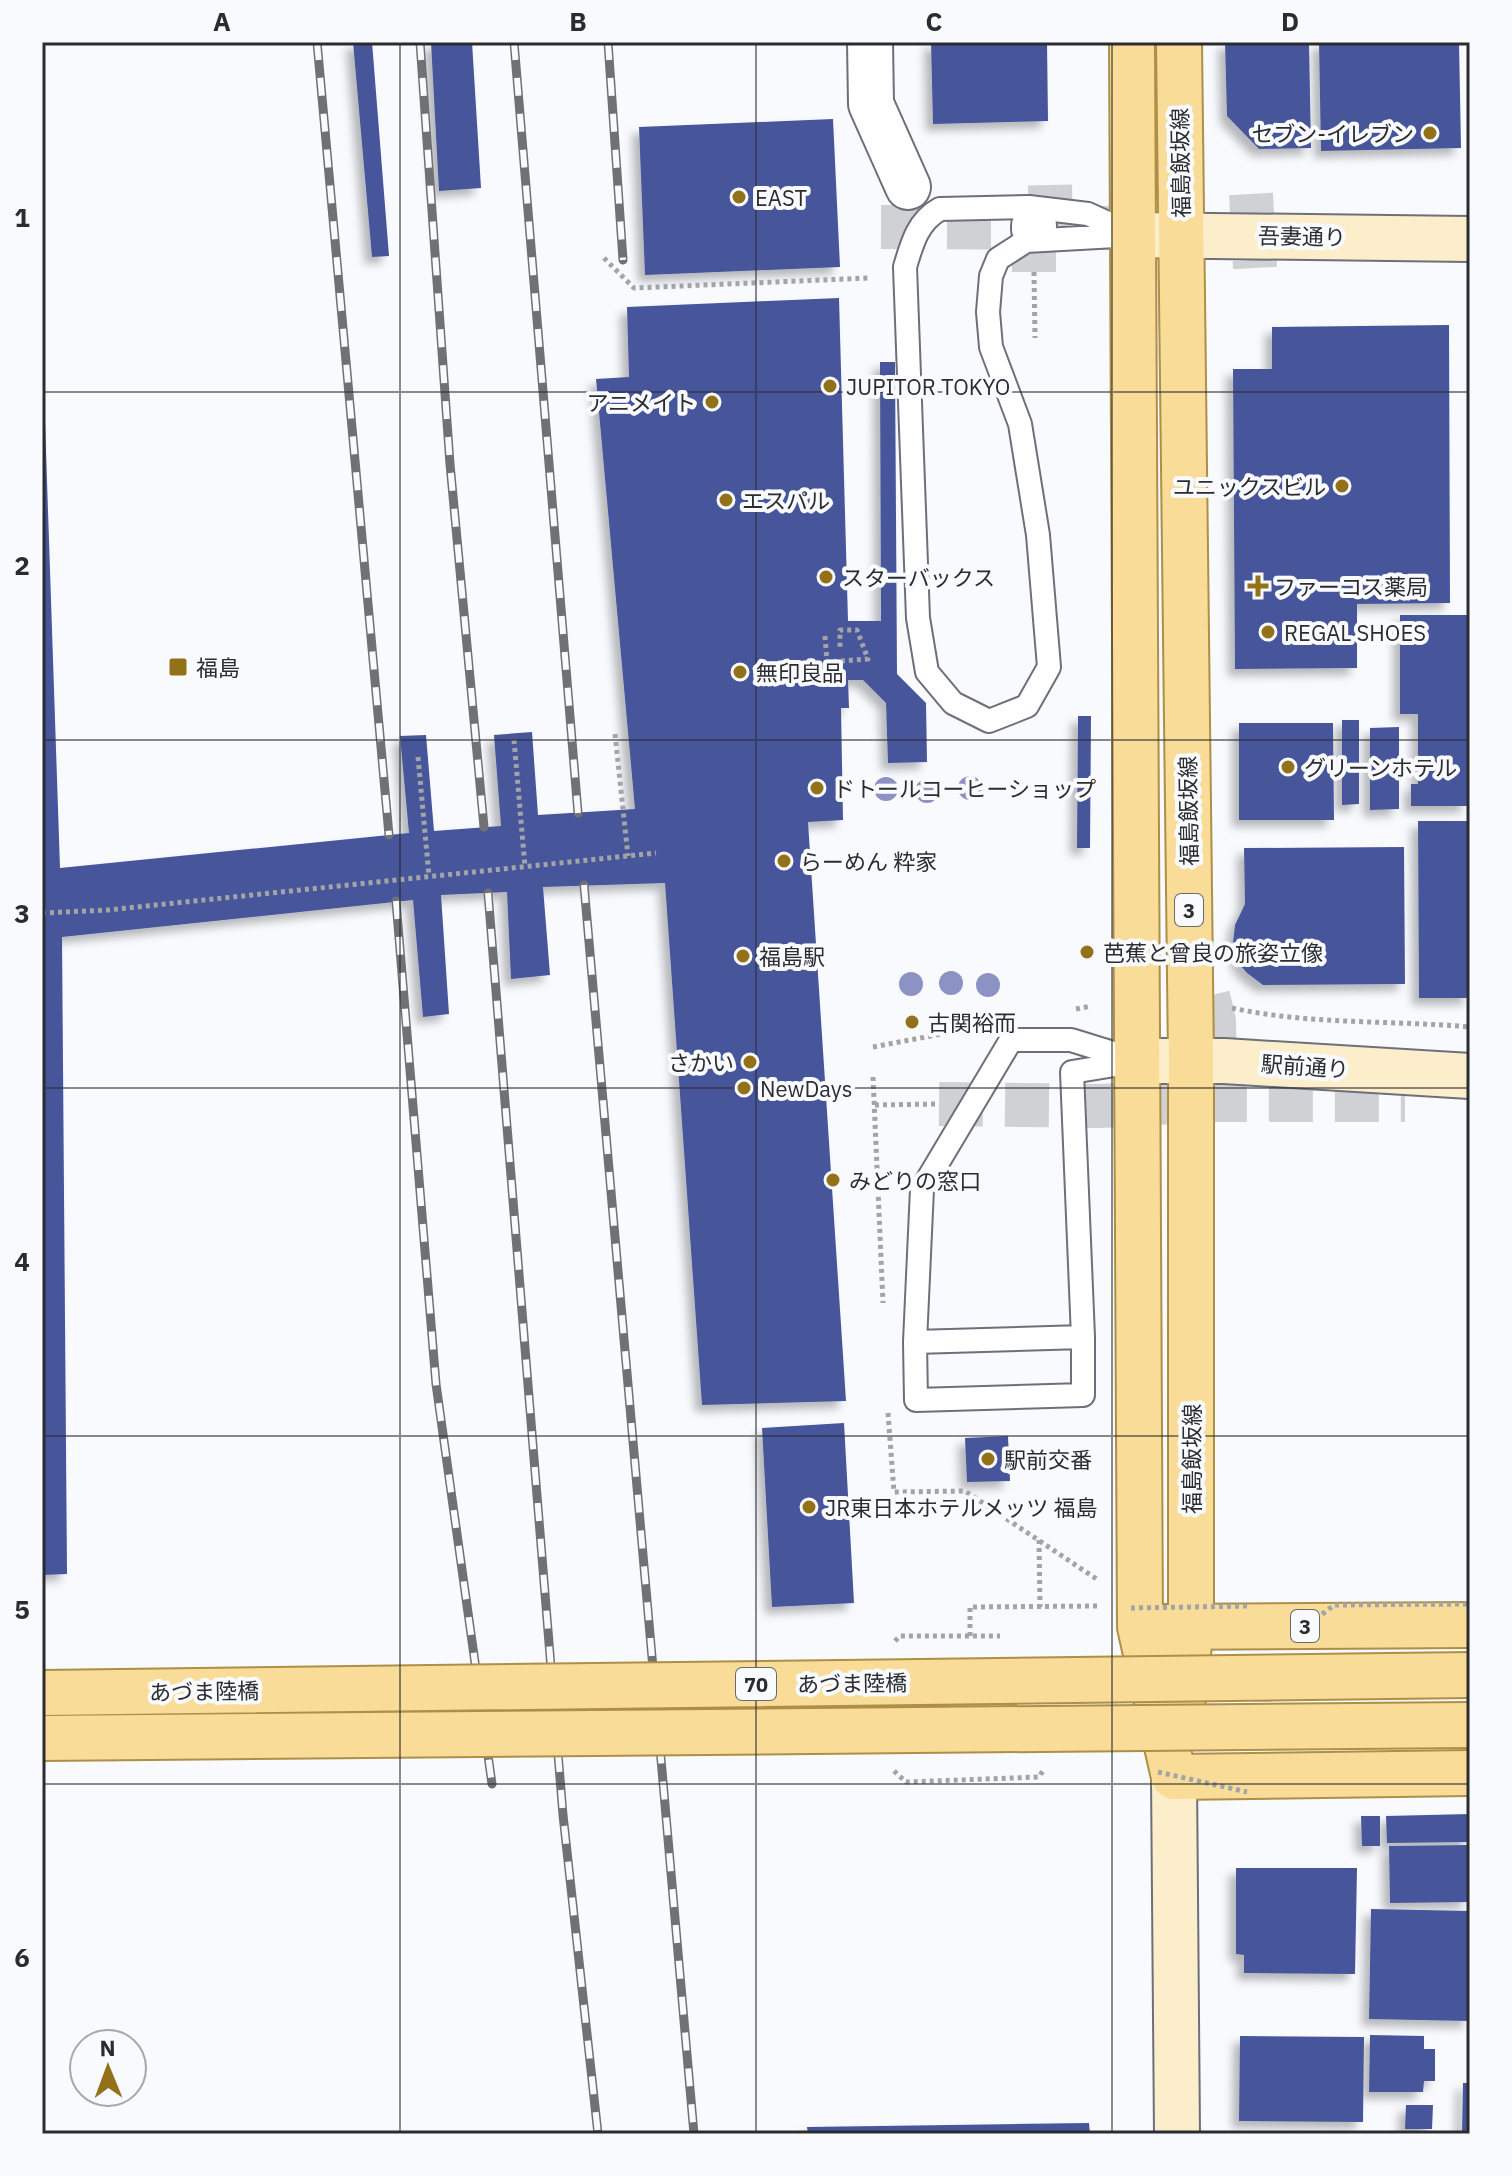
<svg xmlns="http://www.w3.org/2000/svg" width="1512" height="2176" font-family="'IBM Plex Sans','Noto Sans JP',sans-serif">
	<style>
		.building { fill: #47569a; filter: url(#shadow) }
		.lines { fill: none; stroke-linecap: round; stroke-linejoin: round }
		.street-tunnel { stroke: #cfd1d5; stroke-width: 44; stroke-dasharray: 44 22; stroke-linecap: butt }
		.lane-casing { stroke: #6d707a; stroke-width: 26 }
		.street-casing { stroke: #6d707a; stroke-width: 48 }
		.secondary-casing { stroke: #6d707a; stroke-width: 48 }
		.primary-casing { stroke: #ad8f47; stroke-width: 48 }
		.path { stroke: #a2a4a8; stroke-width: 5; stroke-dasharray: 4 4; stroke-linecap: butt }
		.lane { stroke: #fff; stroke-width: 22 }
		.street { stroke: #fff; stroke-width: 44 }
		.secondary { stroke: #fceecb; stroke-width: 44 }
		.primary { stroke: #f8dc98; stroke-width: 44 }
		.rail-casing { stroke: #6f7175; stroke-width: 9 }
		.rail { stroke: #f8fafe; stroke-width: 6; stroke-dasharray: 18; stroke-linecap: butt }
		.primary-bridge-casing { stroke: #ad8f47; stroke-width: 48; stroke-linecap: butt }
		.path-bridge { stroke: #a2a4a8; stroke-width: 5; stroke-dasharray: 4 4; stroke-linecap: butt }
		.primary-bridge { stroke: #f8dc98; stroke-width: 44 }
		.tree { fill: #8c93c4 }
		.grid { fill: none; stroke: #2a2c30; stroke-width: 2; stroke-opacity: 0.55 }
		.poi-dot { fill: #937118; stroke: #f8fafe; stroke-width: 3 }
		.labels { text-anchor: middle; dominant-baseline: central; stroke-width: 8; stroke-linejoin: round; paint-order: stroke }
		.shield { fill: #f8fafe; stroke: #686a6e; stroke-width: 2 }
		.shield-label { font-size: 20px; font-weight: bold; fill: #2a2c30 }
		.poi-label { font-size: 22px; fill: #2a2c30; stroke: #f8fafe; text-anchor: start }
		.street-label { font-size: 22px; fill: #2a2c30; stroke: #f8fafe }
		.neatline { fill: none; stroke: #2a2c30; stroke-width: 3 }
		.grid-label { font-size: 26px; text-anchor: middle; font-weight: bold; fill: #2a2c30 }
	</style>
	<defs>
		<filter id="shadow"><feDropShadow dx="-7" dy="7" stdDeviation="4" flood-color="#0004"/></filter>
	</defs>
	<rect width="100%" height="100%" fill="#f8fafe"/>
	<path class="building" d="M353,42H372L389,256L372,257Z
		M431,42H472L481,188L439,191Z
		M931,42H1047L1048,121L933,124Z
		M1225,42H1309L1311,148L1259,149L1227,116Z
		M1319,42H1459L1461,148L1321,151Z
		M833,119L840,267L645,275L639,127Z
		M839,298L848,621H881L880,362H895L897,674L926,703L927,762L888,763L886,703L863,680H848L849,708H841L843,820L808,822L846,1401L702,1405L665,883L543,887L550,975L511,979L507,892L441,895L449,1014L423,1017L413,900L62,937L67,1574L42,1575V421H45L60,868L409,833L400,736L426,735L434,831L501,826L494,735L532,732L538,815L635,809L596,379L629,377L627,307Z
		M1449,325L1450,603L1357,604V668L1235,669L1233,369H1272V327Z
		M1400,615H1467L1468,806H1411V784H1418V714H1400Z
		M1078,716H1091L1090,848H1077Z
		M1342,720H1359V804L1342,805Z
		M1239,723H1333L1334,820H1239Z
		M1399,727V809L1370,810V728Z
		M1418,821H1470V998H1419Z
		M1404,847L1405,984L1263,985L1247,973L1240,965L1233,943L1235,925L1245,904L1244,848Z
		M844,1423L854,1603L772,1607L762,1428Z
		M1008,1436L1010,1481L967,1482L965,1438Z
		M1470,1814V1842L1387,1843L1386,1816Z
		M1361,1816H1380V1846H1362Z
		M1468,1845L1469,1902L1390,1903L1389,1846Z
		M1236,1868H1357L1355,1974L1244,1973V1955L1236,1954Z
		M1371,1909L1470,1911V2021L1369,2019Z
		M1370,2035L1424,2036V2049H1435V2081H1424L1423,2092H1369Z
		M1240,2036L1364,2037L1363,2122L1239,2121Z
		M1463,2083H1470V2134H1462Z
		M1406,2105H1433L1432,2129H1405Z
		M1089,2123L1090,2134H808L807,2127Z"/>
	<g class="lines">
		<path class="street-tunnel" d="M1050,185L1051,226
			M1251,194L1255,268
			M881,227L1146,228
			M1034,229V272
			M1208,996L1214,1021L1216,1100
			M939,1104L1100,1106L1216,1100H1405"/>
		<defs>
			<path id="lane" d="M1029,207L1088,214L1134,235L1026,241L998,259L991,276L988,312L991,347L1020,424L1038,535L1049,667L1027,706L989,721L953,703L927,672L918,618L905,267C912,243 918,221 940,209Z
				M1011,1040H1071L1139,1061L1072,1072L1083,1337V1395L916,1400L915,1342L922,1189Z
				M915,1342L1083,1337"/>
			<path id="street" d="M870,42L871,104L908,187
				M1034,226V229"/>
			<path id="secondary" d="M1134,235L1470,239
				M1139,1061H1224L1470,1076
				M1174,1777L1177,2134"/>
			<path id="primary" d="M1132,42L1140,1627L1174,1777
				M1179,42L1191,1060V1627L1181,1715
				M1163,1627L1470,1625
				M1174,1777L1470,1773"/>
		</defs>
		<use href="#lane" class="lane-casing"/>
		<use href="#street" class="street-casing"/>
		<use href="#secondary" class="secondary-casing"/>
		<use href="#primary" class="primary-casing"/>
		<path class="path" d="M604,258L634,288L868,278
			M1034,272L1035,338
			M825,636L827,662L868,659L857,630H840V647
			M615,734L628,856
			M514,740L525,867
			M418,757L429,876
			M1232,1008C1310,1025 1391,1020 1470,1027
			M1076,1009L1091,1006
			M873,1047L984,1026
			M873,1077L883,1303
			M875,1105L938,1104
			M888,1413L894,1492L965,1491L1098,1580
			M1039,1540L1040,1607
			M970,1636V1607L1098,1606"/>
		<use href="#lane" class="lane"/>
		<use href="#street" class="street"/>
		<use href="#secondary" class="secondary"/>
		<use href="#primary" class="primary"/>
		<defs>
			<path id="rail" d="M317,42L389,835
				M420,42L450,464L484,827
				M514,42L578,813
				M608,42L623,260
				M584,885L694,2134
				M488,893L563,1815L598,2134
				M396,901L436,1384L492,1784"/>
		</defs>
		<use href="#rail" class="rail-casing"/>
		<use href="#rail" class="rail"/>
		<defs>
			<path id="primary-bridge" d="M42,1693L1470,1675
				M42,1738L1470,1725"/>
		</defs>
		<use href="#primary-bridge" class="primary-bridge-casing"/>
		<path class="path-bridge" d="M42,913L108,910L656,853
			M1131,1608L1250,1606
			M1297,1634L1334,1605L1470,1604
			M895,1641L900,1636H1000
			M894,1771L906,1782L1039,1777L1044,1769
			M1158,1772L1247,1792"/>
		<use href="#primary-bridge" class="primary-bridge"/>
	</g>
	<g class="tree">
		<circle cx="970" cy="788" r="12"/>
		<circle cx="886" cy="789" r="12"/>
		<circle cx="927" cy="791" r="12"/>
		<circle cx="951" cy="983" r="12"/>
		<circle cx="911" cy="984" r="12"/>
		<circle cx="988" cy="985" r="12"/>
	</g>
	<path class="grid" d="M400,42V2134M756,42V2134M1112,42V2134M42,392H1470M42,740H1470M42,1088H1470M42,1436H1470M42,1784H1470"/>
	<g class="poi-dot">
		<circle cx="1430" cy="133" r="8"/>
		<circle cx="739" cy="197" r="8"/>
		<circle cx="830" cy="386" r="8"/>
		<circle cx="712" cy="402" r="8"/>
		<circle cx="1342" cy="486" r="8"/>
		<circle cx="726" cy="500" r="8"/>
		<circle cx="826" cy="577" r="8"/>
		<path d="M1254 574h8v8h8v8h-8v8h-8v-8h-8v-8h8z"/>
		<circle cx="1268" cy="632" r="8"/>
		<rect x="168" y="657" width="20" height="20" rx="4"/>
		<circle cx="740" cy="672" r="8"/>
		<circle cx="1288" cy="767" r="8"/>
		<circle cx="817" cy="788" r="8"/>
		<circle cx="784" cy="861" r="8"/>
		<circle cx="1087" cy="952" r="8"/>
		<circle cx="743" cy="956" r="8"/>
		<circle cx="912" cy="1022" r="8"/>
		<circle cx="750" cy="1062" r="8"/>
		<circle cx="744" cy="1088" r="8"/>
		<circle cx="833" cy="1180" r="8"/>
		<circle cx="988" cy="1459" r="8"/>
		<circle cx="809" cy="1507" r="8"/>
	</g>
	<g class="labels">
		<g class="shield">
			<rect x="1175" y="894" width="28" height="32" rx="6"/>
			<rect x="1291" y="1610" width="28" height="32" rx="6"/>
			<rect x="736" y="1668" width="40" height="32" rx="6"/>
		</g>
		<g class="shield-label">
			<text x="1189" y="910">3</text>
			<text x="1305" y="1626">3</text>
			<text x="756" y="1684">70</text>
		</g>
		<g class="poi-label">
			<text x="1414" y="133" text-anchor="end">セブン-イレブン</text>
			<text x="755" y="197">EAST</text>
			<text x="846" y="386">JUPITOR TOKYO</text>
			<text x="696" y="402" text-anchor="end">アニメイト</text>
			<text x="1326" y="486" text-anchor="end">ユニックスビル</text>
			<text x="742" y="500">エスパル</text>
			<text x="842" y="577">スターバックス</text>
			<text x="1274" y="586">ファーコス薬局</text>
			<text x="1284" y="632">REGAL SHOES</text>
			<text x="196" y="667">福島</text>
			<text x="756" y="672">無印良品</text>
			<text x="1304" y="767">グリーンホテル</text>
			<text x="833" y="788">ドトールコーヒーショップ</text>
			<text x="800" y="861">らーめん 粋家</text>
			<text x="1103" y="952">芭蕉と曾良の旅姿立像</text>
			<text x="759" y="956">福島駅</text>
			<text x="928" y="1022">古関裕而</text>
			<text x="734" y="1062" text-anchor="end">さかい</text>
			<text x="760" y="1088">NewDays</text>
			<text x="849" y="1180">みどりの窓口</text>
			<text x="1004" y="1459">駅前交番</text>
			<text x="825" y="1507">JR東日本ホテルメッツ 福島</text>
		</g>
		<g class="street-label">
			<text transform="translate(1180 163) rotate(-91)">福島飯坂線</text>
			<text transform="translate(1302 236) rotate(1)">吾妻通り</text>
			<text transform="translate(1188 811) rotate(-91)">福島飯坂線</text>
			<text transform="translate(1305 1066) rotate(4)">駅前通り</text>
			<text transform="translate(1191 1459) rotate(-90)">福島飯坂線</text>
			<text transform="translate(852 1683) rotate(-1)">あづま陸橋</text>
			<text transform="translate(204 1691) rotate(-1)">あづま陸橋</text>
		</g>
	</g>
	<rect width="1512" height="2176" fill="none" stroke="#f8fafe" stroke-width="88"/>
	<g transform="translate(108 2068) rotate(359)"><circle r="38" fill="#f8fafe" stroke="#a6a8ac" stroke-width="2"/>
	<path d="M0-6L14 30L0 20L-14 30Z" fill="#937118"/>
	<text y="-12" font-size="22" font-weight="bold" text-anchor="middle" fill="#2a2c30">N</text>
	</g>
	<rect x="44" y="44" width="1424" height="2088" class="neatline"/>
	<g class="grid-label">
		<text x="222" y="31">A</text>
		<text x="578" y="31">B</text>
		<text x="934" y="31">C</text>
		<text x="1290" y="31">D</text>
		<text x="22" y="227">1</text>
		<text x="22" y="575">2</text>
		<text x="22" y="923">3</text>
		<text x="22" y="1271">4</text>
		<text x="22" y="1619">5</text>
		<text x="22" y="1967">6</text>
	</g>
</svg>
